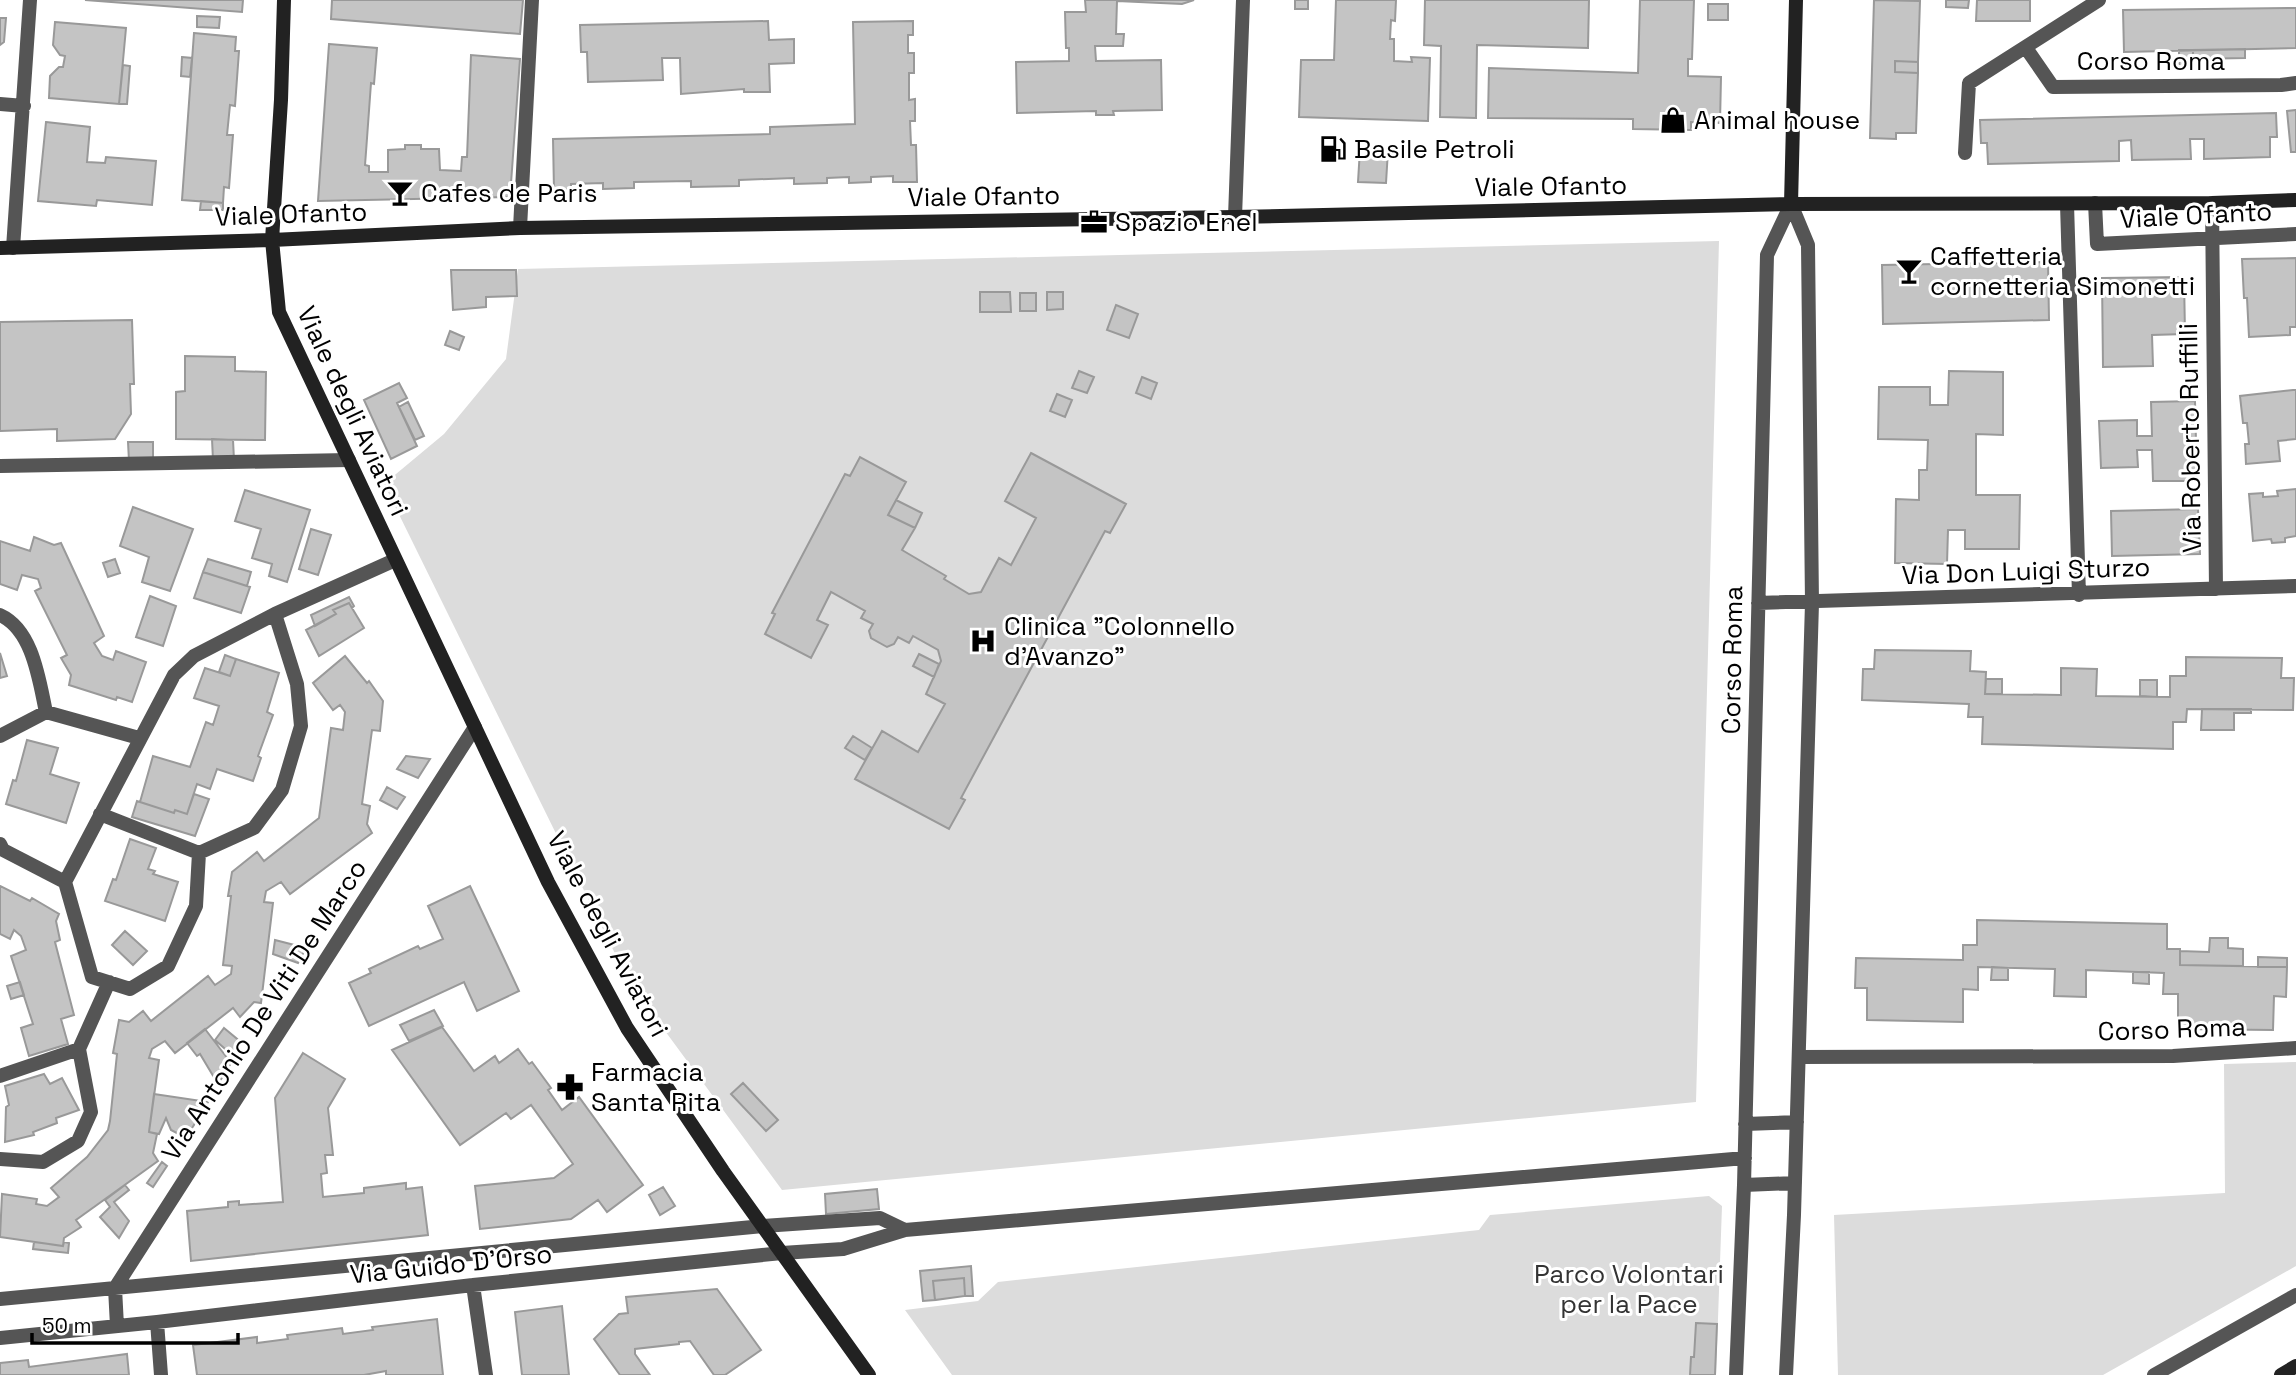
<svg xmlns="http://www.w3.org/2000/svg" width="2296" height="1375" font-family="'Space Grotesk',sans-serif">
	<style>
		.green { fill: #dcdcdc }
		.building { fill: #c4c4c4; stroke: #999; stroke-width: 2 }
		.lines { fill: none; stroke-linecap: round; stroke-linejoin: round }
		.street { stroke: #555; stroke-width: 14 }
		.secondary { stroke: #222; stroke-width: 14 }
		.labels { text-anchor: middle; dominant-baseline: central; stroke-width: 6; stroke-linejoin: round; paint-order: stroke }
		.street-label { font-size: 26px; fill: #000; stroke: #fff }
		.poi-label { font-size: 26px; fill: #000; stroke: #fff; text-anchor: start }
		.park-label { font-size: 26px; fill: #333; stroke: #fff }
	</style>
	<rect width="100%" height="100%" fill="#fff"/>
	<path class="green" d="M1719,241L1696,1102L782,1190L629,982L384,484L444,434L506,359L518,269Z
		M2296,1062V1266L2103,1375H1838L1834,1215L2225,1193L2224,1064Z
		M1709,1196L1722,1206L1716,1375H952L905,1310L978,1301L998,1282L1479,1230L1490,1215Z"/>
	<path class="building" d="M85,0H243L242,12Z
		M332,0H523L520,34L331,19Z
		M1085,0H1194L1182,4L1117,1L1116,34H1124L1123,46H1095L1096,61L1161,60L1162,110L1113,111L1114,115H1096V111L1017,113L1016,62L1069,61V48H1066L1065,12H1086Z
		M1295,0H1308V9H1295Z
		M1336,0H1396L1395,21L1391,20L1390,39H1394V61L1412,62L1411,57L1430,58L1428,121L1299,117L1301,60H1334Z
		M1425,0H1589L1588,48L1477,45L1476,118L1440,117L1441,46L1424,45Z
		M1640,0H1694L1692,59H1688V76L1721,77L1720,123L1691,122V130L1633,129V119L1488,118L1489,68L1638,73Z
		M1874,0L1920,1L1918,62L1895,61V72L1918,73L1916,133H1896V139L1870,138Z
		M1946,0H1969L1968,8L1946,7Z
		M1977,0H2030V21H1976Z
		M1708,4H1728V20H1708Z
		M2296,8V48L2124,52L2123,10Z
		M197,16L220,17L219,28L197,27Z
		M0,18H6L4,42L0,45Z
		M768,21L769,40L794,39V63L769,64L770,92H744V89L681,94L680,58H662L663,80L588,82L587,52H581L580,25Z
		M913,21V35H908V53H914V73H909V100L915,99V121H910L911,145H916L917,182H893V176L871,177V182L849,183V177L827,178V183L794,184V178L739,180V186L691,187V181L634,182V188L603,189V183L571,184V189L554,190L553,139L770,134V127L855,124L853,22Z
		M55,22L126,28L119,104L49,98L50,76L59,67H63L65,56L60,55L53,45Z
		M194,33L236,37L235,51H239L235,106L230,105L227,135H233L229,188L224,187L223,203L182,200Z
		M329,44L377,48L374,84L371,83L366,152L365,165L369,166V172H388V150L405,149V145H421V149H439L440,170L461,171L462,157H467L471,55L520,59L510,197L318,201Z
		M2245,49V58L2193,59V50Z
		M2179,50H2193V67H2179Z
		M182,57L192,58L190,77L181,76Z
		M1895,61L1918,62V73L1895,72Z
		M123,65L130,66L127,104H119Z
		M2296,110V152H2291L2287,111Z
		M2276,113L2277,137H2270V157L2204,159V139H2190L2191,159L2132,160L2131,140L2119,141V161L1988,164L1987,143H1981L1980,120Z
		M46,122L90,127L87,162L105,163L106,157L156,161L152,205L97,200L96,206L38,201Z
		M1360,149L1388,150L1386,183L1358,182Z
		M201,201L223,203V210H200Z
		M2296,258V327H2290V335L2249,337L2247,298H2244L2242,259Z
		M2048,262L2049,320L1883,324L1882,265Z
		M451,270H516L517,296L486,297V307L453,310Z
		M2184,277L2185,334L2152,335L2153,366L2103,367L2102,278Z
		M980,292H1010L1011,312H980Z
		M1047,292H1063V309L1047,310Z
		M1020,293H1036V311H1020Z
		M1116,305L1138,314L1129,338L1107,330Z
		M132,320L134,384H130L131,414L115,439L57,441V429L0,431V322Z
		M450,331L464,337L459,350L445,345Z
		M185,356L235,357V371L266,372L265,440L176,439V392L185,391Z
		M1079,371L1094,377L1087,393L1072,388Z
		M1949,371L2003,372V435L1976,434V495H2020L2019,549H1965V530H1948L1947,564L1895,563L1896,499L1919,500V470H1927L1928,440L1878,439L1879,387H1930V405H1948Z
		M1142,377L1157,383L1151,399L1136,393Z
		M399,383L407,398L397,403L417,446L391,459L364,400Z
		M2293,390H2296V439L2278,441L2280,461L2246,464L2245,444H2249L2247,423H2243L2240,396Z
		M1057,394L1072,400L1065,417L1050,411Z
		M2195,401L2197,481H2153L2152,450H2137L2138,467L2101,468L2099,421L2137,420V436H2152L2151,402Z
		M408,402L424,436L415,440L399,407Z
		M212,439L233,440L234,460H213Z
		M128,442H153V461H129Z
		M1031,453L1126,504L1110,533L1105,531L961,798L965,800L949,829L855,779L882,731L918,752L945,704L926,694L941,661L938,650L913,636L909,643L898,637L894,644L887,647L871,638L869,631L873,624L861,618L865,611L831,592L817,620L828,625L811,658L765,634L775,614L772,613L845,474L850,476L860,457L906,482L888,515L915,528L902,550L946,576L944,579L969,594L981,592L999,558L1011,565L1036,518L1005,501Z
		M2296,489V536L2285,538V542L2272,543L2271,539L2253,541L2249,494L2263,493V497L2278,496L2277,491Z
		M245,490L310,510L287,582L269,576L272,564L252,558L261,529L235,521Z
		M896,500L922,513L915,528L888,515Z
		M133,507L193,529L170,591L142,582L149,557L120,546Z
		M2198,509L2200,554L2112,556L2111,511Z
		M311,529L331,535L318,575L299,569Z
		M34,537L54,545L61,543L104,636L94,643L102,656L113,660L116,651L146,662L132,702L117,697L116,700L69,685L71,675L61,658L67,655L35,591L41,588L38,579L22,575L17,590L0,584V541L30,551Z
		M115,559L120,573L108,577L103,563Z
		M208,559L251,572L247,586L203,572Z
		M203,572L250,587L241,613L194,598Z
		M150,596L176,606L163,646L136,637Z
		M349,597L354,606L352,608L349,603L333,610L336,614L315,626L311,615Z
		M349,603L364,628L319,656L306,630L336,614L333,610Z
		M1875,650L1971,651L1970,671L1986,672L1985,694L2061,695V668L2097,669L2096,696L2170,697V676H2186V657L2282,658L2281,678H2294L2293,710L2187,709L2186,722H2173V749L1982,744L1983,717H1968L1969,704L1862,700L1863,669H1874Z
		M0,653L7,676L0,678Z
		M919,654L939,664L934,677L913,666Z
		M225,655L236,659L230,676L219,672Z
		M345,656L367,683L369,681L383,701L380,731L372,730L362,804L370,806L367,824L372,833L290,894L281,882L266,891L264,902L273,903L261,1003L254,1002L240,1017L233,1008L175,1053L165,1041L152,1049L149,1058L159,1060L149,1132L157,1134L153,1153L158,1161L76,1220L81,1227L64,1238L63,1246L0,1237L2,1194L37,1199L36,1204L47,1206L59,1197L51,1188L87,1157L108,1130L110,1121L117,1054L113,1053L119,1020L129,1022L143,1011L151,1021L208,976L215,985L231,974L232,966L223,965L231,896H228L232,872L257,852L264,861L319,818L331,728L343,730L345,712L340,705L333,710L313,683Z
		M236,659L279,673L267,712L273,715L258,756L261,758L253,781L217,769L210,789L197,784L187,814L175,810L174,813L140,802L153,756L190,767L206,722L213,725L219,706L194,698L205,668L230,676Z
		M1986,679H2002V694H1985Z
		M2140,680H2157V697L2140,696Z
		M2202,709H2251V713H2234V730H2201Z
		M853,736L872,748L865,760L845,748Z
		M27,740L58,748L50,774L79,783L66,823L6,804L13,780L16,781Z
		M406,756L430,759L418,778L397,769Z
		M387,787L405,797L397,809L380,800Z
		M194,794L209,799L195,836L132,817L137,801L174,813L175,810L187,814Z
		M130,839L156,848L148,869L155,871L153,874L178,882L165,921L105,901L113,879L116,880Z
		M0,886L30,901L32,898L59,914L56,921L60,940L55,942L74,1015L61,1019L68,1044L29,1056L21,1028L33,1024L11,956L26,950L21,936L14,930L10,939L0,934Z
		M470,886L519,991L477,1011L464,982L369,1026L349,983L371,973L369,969L418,946L420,949L443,939L428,906Z
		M1977,920L2167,924V949H2180V965L2287,967L2286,997L2274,996L2273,1030L2178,1029V994H2163L2164,973L2086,970V997L2054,996L2055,969L1978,967V990L1963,989V1022L1867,1020V988H1855L1856,958L1963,960V945H1977Z
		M125,931L147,951L133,965L112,945Z
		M2210,938H2228V948L2243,949V966L2180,965V951L2209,952Z
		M275,940L306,948L298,963L273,954Z
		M2258,957L2287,958V967H2258Z
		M1992,967L2008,968V980H1991Z
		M2133,972H2149V984L2133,983Z
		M20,982L24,995L11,999L7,986Z
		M434,1010L443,1026L409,1041L400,1025Z
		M442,1027L474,1071L495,1056L499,1063L518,1049L529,1064L532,1062L551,1088L548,1090L562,1110L579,1097L643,1185L607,1212L598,1200L571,1219L480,1229L475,1186L554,1178L573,1164L531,1105L511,1119L506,1113L460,1145L392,1050Z
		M224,1028L242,1043L232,1055L215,1040Z
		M205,1029L231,1063L218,1084L200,1054L197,1056L187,1043Z
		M303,1053L345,1079L328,1108L333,1155H325L327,1173L321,1174L323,1197L364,1193V1188L406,1183V1189L422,1187L428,1235L191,1261L187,1211L228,1207V1202L239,1201V1205L283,1202L275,1098Z
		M44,1074L50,1084L62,1078L79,1110L56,1118L57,1123L33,1132L34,1135L5,1142L6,1107L9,1105L5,1086Z
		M743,1083L778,1120L766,1131L731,1094Z
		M154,1094L208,1102L186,1138L171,1130L166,1118L159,1134L149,1132Z
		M162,1162L167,1166L153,1187L147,1183Z
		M125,1185L129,1190L114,1202L129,1221L119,1238L100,1217L110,1207L105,1200Z
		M663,1187L675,1206L660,1215L649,1195Z
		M877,1189L879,1209L826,1214L825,1194Z
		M34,1242L63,1246L64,1242L69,1243L68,1253L33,1249Z
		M971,1266L973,1296H965L964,1278L933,1281L935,1300L923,1301L920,1271Z
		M964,1278L965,1296L935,1300L933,1281Z
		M717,1289L761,1350L725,1375H714L690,1341L679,1342V1344L635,1349V1354L650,1375H620L594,1339L619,1314L628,1313L626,1297Z
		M562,1306L569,1375H522L515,1312Z
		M437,1319L443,1375H386V1371L364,1375H197L193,1345L257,1337V1343L288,1339L287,1335L342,1328L343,1334L373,1330L372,1327Z
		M1696,1323L1717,1324L1715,1375H1690L1691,1357H1694Z
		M127,1354L129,1375H0V1363L28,1360L29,1367Z"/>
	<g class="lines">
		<path class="street" d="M2026,48L2053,87L2281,85L2296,83
			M0,104L24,106
			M1965,153L1969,83L2099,0
			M2095,203L2097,244L2296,234
			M2212,203L2216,589
			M2067,204L2079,595
			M1235,217L1243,0
			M520,228L532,0
			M13,248L30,0
			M0,466L349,460
			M1758,603L2296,586
			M0,615C33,630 39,680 46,712
			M0,736L46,712L139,738
			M0,844L3,850L65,882L174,675L194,656L275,614L395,560
			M199,853L254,828L282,790L301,726L297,684L275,614
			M65,882L92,977L130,989L168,966L196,906L199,853L100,814
			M1799,1057L2173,1056L2296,1048
			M0,1076L79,1049
			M1745,1124L1797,1122
			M0,1159L43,1162L78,1141L91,1112L79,1049L109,982
			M1744,1185L1795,1183
			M473,1285L486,1375
			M0,1299L763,1226L880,1218L905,1230L1745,1158
			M157,1322L161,1375
			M117,1326L115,1288L475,727
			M0,1338L157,1322L473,1285L782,1253L843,1249L905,1230
			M1736,1375L1744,1185L1767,255L1791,204
			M1786,1375L1794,1215L1812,603L1808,245L1791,204
			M2154,1375L2296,1295"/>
		<path class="secondary" d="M284,0L281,100L272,240L279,312L548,882L627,1028L723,1171L869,1375
			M1791,204L1796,0
			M0,248L272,240L520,228L1235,217L1791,204L2212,203L2296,200
			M2281,1375L2296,1366"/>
	</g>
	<defs>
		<symbol id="shop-bare" viewBox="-9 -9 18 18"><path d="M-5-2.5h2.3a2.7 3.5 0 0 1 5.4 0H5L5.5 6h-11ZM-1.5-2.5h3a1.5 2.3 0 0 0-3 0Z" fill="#000" stroke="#fff" stroke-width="2.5" paint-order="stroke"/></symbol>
		<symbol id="fuel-bare" viewBox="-9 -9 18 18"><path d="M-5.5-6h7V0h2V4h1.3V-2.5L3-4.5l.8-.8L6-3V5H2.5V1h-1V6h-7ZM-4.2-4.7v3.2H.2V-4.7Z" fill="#000" stroke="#fff" stroke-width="2.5" paint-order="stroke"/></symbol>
		<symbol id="bar-bare" viewBox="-9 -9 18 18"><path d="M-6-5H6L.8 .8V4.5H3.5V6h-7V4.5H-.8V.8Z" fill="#000" stroke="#fff" stroke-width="2.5" paint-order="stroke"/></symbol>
		<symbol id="office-bare" viewBox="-9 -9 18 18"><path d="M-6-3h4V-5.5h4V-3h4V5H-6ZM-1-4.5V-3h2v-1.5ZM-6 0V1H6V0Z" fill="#000" stroke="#fff" stroke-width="2.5" paint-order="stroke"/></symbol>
		<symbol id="hospital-bare" viewBox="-9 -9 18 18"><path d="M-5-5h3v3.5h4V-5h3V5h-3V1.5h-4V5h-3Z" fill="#000" stroke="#fff" stroke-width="2.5" paint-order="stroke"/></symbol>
		<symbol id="pharmacy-bare" viewBox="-9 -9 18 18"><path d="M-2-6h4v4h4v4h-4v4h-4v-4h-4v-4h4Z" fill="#000" stroke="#fff" stroke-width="2.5" paint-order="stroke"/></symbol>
	</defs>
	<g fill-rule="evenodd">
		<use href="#shop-bare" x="1654" y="101" width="38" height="38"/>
		<use href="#fuel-bare" x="1314" y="130" width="38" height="38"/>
		<use href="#bar-bare" x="381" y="174" width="38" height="38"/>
		<use href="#office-bare" x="1075" y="203" width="38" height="38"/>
		<use href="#bar-bare" x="1890" y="252" width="38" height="38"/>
		<use href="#hospital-bare" x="964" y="622" width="38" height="38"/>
		<use href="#pharmacy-bare" x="551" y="1068" width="38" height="38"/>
	</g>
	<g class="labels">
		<g class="street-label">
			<text x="2151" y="61">Corso Roma</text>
			<text transform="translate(1551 186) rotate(-1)">Viale Ofanto</text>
			<text transform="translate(984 196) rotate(-1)">Viale Ofanto</text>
			<text transform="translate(291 214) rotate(-2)">Viale Ofanto</text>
			<text transform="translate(2196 215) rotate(-3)">Viale Ofanto</text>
			<text transform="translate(353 411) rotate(65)">Viale degli Aviatori</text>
			<text transform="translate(2190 438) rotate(-91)">Via Roberto Ruffilli</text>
			<text transform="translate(2026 571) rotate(-2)">Via Don Luigi Sturzo</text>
			<text transform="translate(1732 660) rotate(-89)">Corso Roma</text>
			<text transform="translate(608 934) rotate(62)">Viale degli Aviatori</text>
			<text transform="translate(264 1010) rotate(-57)">Via Antonio De Viti De Marco</text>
			<text transform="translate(2172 1029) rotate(-2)">Corso Roma</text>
			<text transform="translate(451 1264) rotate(-6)">Via Guido D'Orso</text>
		</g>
		<g class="poi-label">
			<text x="1694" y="120">Animal house</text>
			<text x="1354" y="149">Basile Petroli</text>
			<text x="421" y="193">Cafes de Paris</text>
			<text x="1115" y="222">Spazio Enel</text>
			<text x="1930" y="256">Caffetteria<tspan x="1930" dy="30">cornetteria Simonetti</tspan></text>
			<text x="1004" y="626">Clinica "Colonnello<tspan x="1004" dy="30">d'Avanzo"</tspan></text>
			<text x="591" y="1072">Farmacia<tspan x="591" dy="30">Santa Rita</tspan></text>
		</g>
		<g class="park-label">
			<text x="1629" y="1274">Parco Volontari<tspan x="1629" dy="30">per la Pace</tspan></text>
		</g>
	</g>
	<path d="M32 1333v10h206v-10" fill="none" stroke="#000000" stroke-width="3.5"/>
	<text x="42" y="1333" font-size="21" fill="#000000" stroke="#ffffff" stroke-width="5" paint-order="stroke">50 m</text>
</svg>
